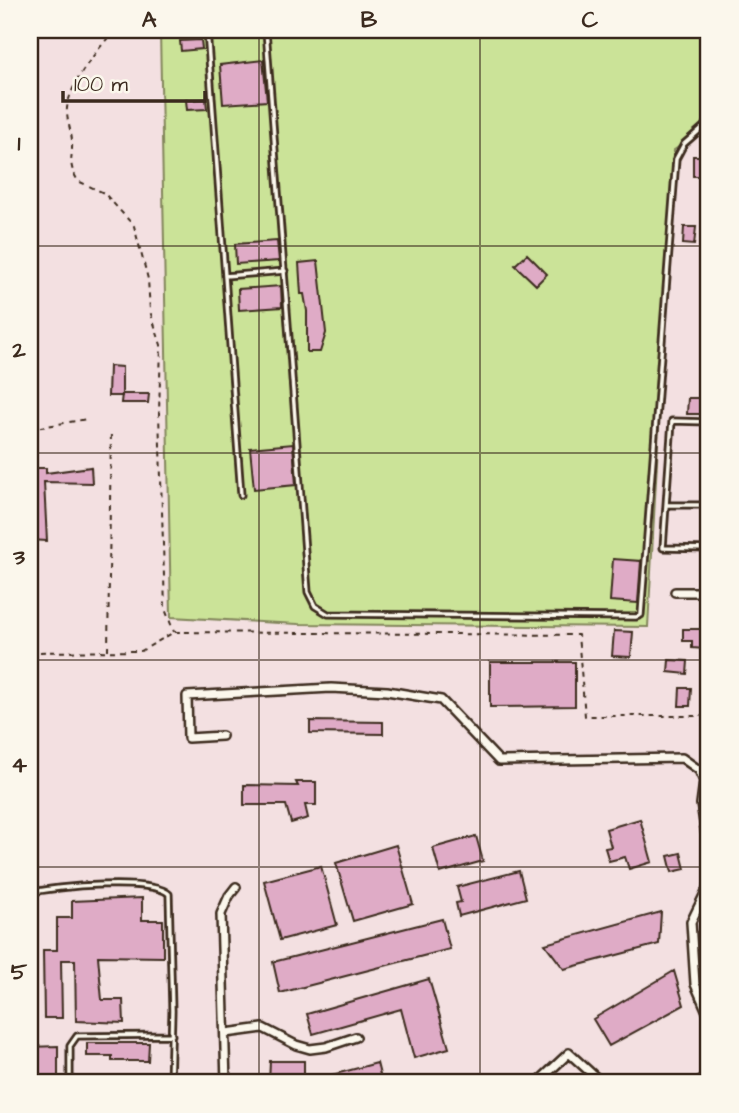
<svg xmlns="http://www.w3.org/2000/svg" width="739" height="1113" font-family="'Architects Daughter',sans-serif">
	<style>
		.green { fill: #cbe398; stroke: #83865b; stroke-width: 2 }
		.building { fill: #dfabc6; stroke: #3b2a1e; stroke-width: 2 }
		.lines { fill: none; stroke-linecap: round; stroke-linejoin: round }
		.service-casing { stroke: #3b2a1e; stroke-width: 9 }
		.minor-casing { stroke: #3b2a1e; stroke-width: 12 }
		.path { stroke: #3b2a1e; stroke-width: 2; stroke-dasharray: 5 5; stroke-linecap: butt }
		.service { stroke: #fbf7ec; stroke-width: 3.5 }
		.minor { stroke: #fbf7ec; stroke-width: 7 }
		.grid { fill: none; stroke: #3b2a1e; stroke-width: 2; stroke-opacity: 0.55 }
		.neatline { fill: none; stroke: #3b2a1e; stroke-width: 2.5 }
		.grid-label { font-size: 23px; text-anchor: middle; font-weight: bold; fill: #3b2a1e }
	</style>
	<rect width="100%" height="100%" fill="#f3e0e1"/>
	<filter id="ink" filterUnits="userSpaceOnUse"><feTurbulence type="fractalNoise" baseFrequency=".0143" numOctaves="2"/><feDisplacementMap in="SourceGraphic" scale="14" xChannelSelector="R" yChannelSelector="G"/><feConvolveMatrix kernelMatrix="1 2 1 2 8 2 1 2 1" color-interpolation-filters="sRGB"/></filter>
	<g filter="url(#ink)">
		<path class="green" d="M160,30H709V127L674,150L648,627L298,624L171,617Z"/>
		<path class="building" d="M201,40L202,49L181,51L180,41Z
			M263,60L267,101L223,104L220,65Z
			M206,99L207,109L187,110L186,100Z
			M693,156H704L705,176H693Z
			M684,227H696L694,245L683,244Z
			M277,241L279,261L236,264L235,244Z
			M527,254L547,274L536,285L515,265Z
			M318,261L326,333L320,352H307V311L304,294H301L299,263Z
			M281,286L282,307L239,310L238,289Z
			M109,366L122,367V396H108Z
			M122,394H149L148,403H121Z
			M688,398H703L702,414H687Z
			M293,444L296,485L254,489L250,448Z
			M91,467L92,483L44,482L47,541L30,540V468H46V473Z
			M613,559L641,561L638,603L610,601Z
			M683,629H705V649L692,648V641H683Z
			M614,631L633,632L631,657L612,656Z
			M669,660L688,661L687,674L668,672Z
			M490,662H575V706L490,707Z
			M680,688H691L690,706H679Z
			M310,721L383,722V734L310,733Z
			M296,782H316V805H305L308,818L291,823L286,805H244V785L298,786Z
			M640,819L652,862L629,869L625,857L609,861L605,848L611,847L606,829Z
			M476,836L483,861L440,873L433,848Z
			M396,845L413,904L353,921L336,863Z
			M681,853L685,869L672,872L668,856Z
			M321,866L337,925L280,940L264,881Z
			M519,871L526,898L459,916L456,903L461,902L457,887Z
			M142,898V920H163V957L98,956L102,1000H123L124,1023L76,1021L75,960H61L62,1018H44L43,950H57V918H72V901Z
			M661,912L659,944L564,969L545,944Z
			M442,919L450,949L280,993L273,962Z
			M674,971L684,1005L609,1046L593,1019Z
			M429,979L449,1048L414,1058L401,1009L313,1034L307,1014Z
			M87,1043H149L148,1061H112V1056H87Z
			M58,1046V1083H30V1047Z
			M270,1061H304V1083H269Z
			M377,1063L382,1083H309V1081Z"/>
		<g class="lines">
			<defs>
				<path id="service" d="M207,30L241,495
					M266,30L308,592L315,606L328,614L636,617L641,615L676,159L684,144L709,122
					M225,276L285,271
					M709,422L672,421L666,505H709
					M666,505L663,548L709,549
					M30,893C53,886 154,878 169,894L172,1011L170,1083
					M70,1083V1046L77,1036L172,1035"/>
				<path id="minor" d="M675,592H709
					M222,736L188,738L187,696L331,688L387,691L441,700L499,761L682,758L699,770L704,781L701,804L709,853
					M709,885L691,922L695,984L709,1016
					M226,1033L263,1028L296,1045L310,1049L326,1047L356,1037
					M226,1083L221,914L229,896L236,887
					M537,1083L569,1053L602,1083
					M698,1083L709,1076"/>
			</defs>
			<use href="#service" class="service-casing"/>
			<use href="#minor" class="minor-casing"/>
			<path class="path" d="M115,30C97,50 71,81 67,108C66,118 71,130 72,140C73,159 67,163 78,181L104,193L134,226L148,279L150,311L161,345L159,413L165,609L174,632
				M30,429L87,419
				M108,650L111,430
				M30,652L141,651L174,632L578,635L585,716H709"/>
			<use href="#service" class="service"/>
			<use href="#minor" class="minor"/>
		</g>
	</g>
	<path class="grid" d="M259,30V1083M480,30V1083M30,246H709M30,453H709M30,660H709M30,867H709"/>
	<rect width="739" height="1113" fill="none" stroke="#fbf7ec" stroke-width="77"/>
	<path d="M63 91v10h142v-10" fill="none" stroke="#3b2a1e" stroke-width="3.5"/>
	<text x="74" y="91" font-size="21" fill="#3b2a1e" stroke="#fbf7ec" stroke-width="5" paint-order="stroke">100 m</text>
	<rect x="38" y="38" width="662" height="1036" class="neatline"/>
	<g class="grid-label">
		<text x="149" y="27">A</text>
		<text x="369" y="27">B</text>
		<text x="590" y="27">C</text>
		<text x="19" y="150">1</text>
		<text x="19" y="357">2</text>
		<text x="19" y="564">3</text>
		<text x="19" y="772">4</text>
		<text x="19" y="979">5</text>
	</g>
</svg>
